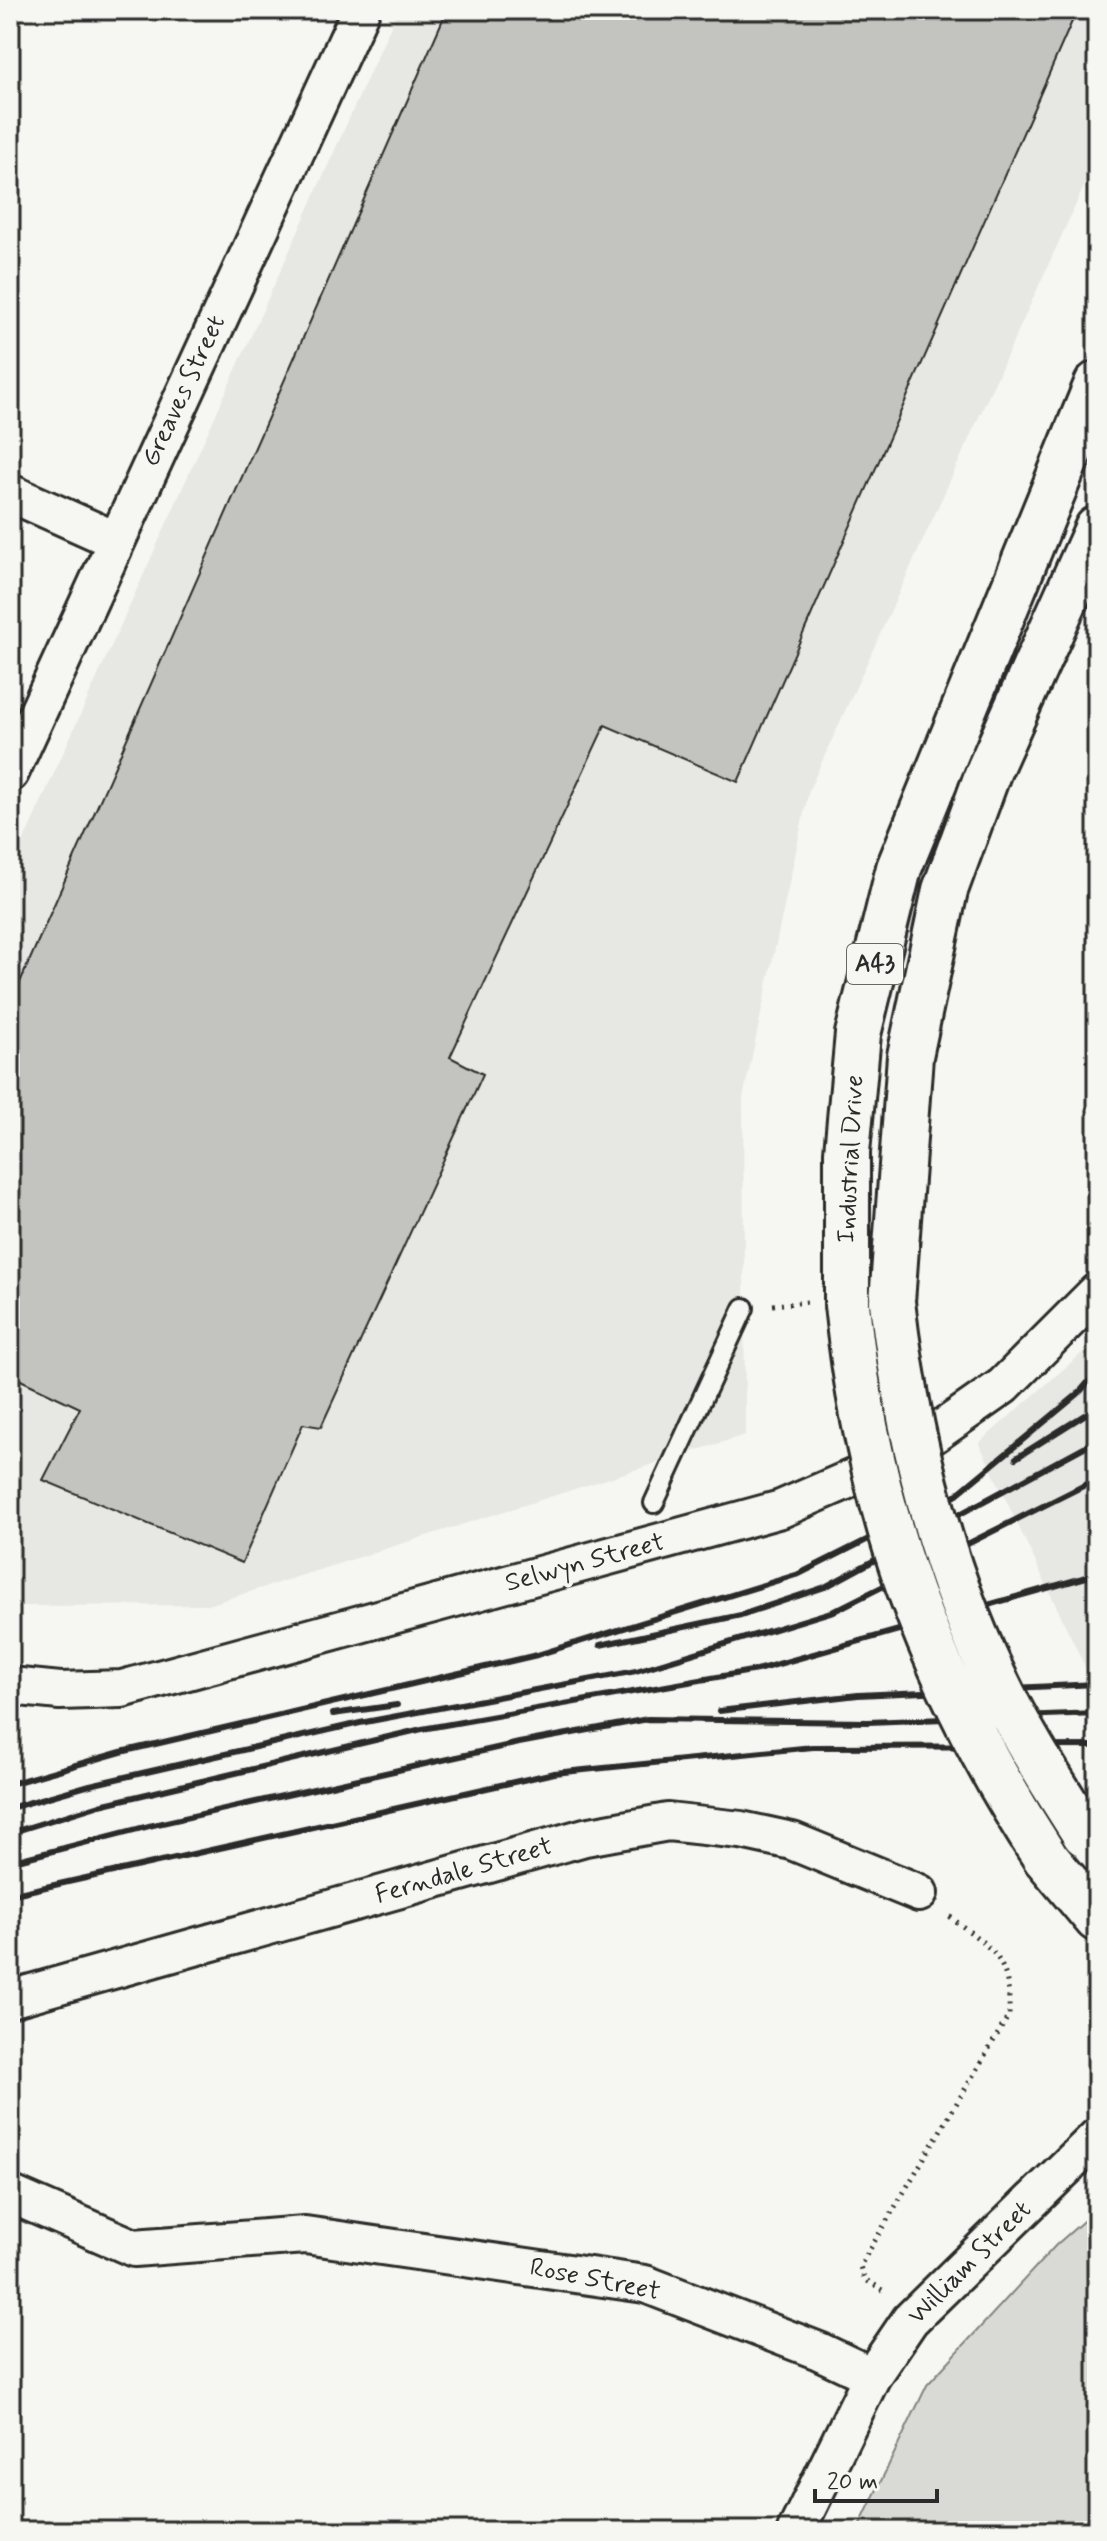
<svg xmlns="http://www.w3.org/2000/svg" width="1107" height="2541" font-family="Mynerve,sans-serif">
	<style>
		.built { fill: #e7e7e3 }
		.green { fill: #d9d9d5; stroke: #828280; stroke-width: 2 }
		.building { fill: #c3c3c0; stroke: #2b2b2b; stroke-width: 2 }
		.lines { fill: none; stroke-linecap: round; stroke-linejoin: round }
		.lane-casing { stroke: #2b2b2b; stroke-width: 24 }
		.street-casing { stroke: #2b2b2b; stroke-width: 42 }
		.highway-casing { stroke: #2b2b2b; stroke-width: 50 }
		.path { stroke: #2b2b2b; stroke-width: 5; stroke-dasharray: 2 6; stroke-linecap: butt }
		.lane { stroke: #f6f6f2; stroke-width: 18 }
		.street { stroke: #f6f6f2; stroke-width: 36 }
		.highway { stroke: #f6f6f2; stroke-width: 44 }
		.rail { stroke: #2b2b2b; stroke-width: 6 }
		.highway-bridge-casing { stroke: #2b2b2b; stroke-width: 50; stroke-linecap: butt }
		.highway-bridge { stroke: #f6f6f2; stroke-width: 44 }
		.labels { text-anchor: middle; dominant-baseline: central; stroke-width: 8; stroke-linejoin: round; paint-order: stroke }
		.shield { fill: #f6f6f2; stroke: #686867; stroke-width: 2 }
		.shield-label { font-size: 24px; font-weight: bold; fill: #2b2b2b }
		.street-label { font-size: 26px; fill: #2b2b2b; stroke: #f6f6f2 }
	</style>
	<rect width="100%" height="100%" fill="#f6f6f2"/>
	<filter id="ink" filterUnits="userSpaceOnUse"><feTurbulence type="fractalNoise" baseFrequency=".0125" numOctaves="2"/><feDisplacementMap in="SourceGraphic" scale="16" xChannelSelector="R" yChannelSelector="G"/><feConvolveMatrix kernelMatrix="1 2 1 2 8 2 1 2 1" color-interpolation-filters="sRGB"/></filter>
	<g filter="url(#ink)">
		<path class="built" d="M398,10H1097V158L809,790L743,1098L745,1435L208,1605L10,1606V871Z
			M1097,1340V1692L979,1443Z"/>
		<path class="green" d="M1097,2209V2531H857L927,2385L1056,2245Z"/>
		<path class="building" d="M447,10H1077L738,782L605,725L450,1057L483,1074L321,1427L303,1424L242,1563L43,1480L80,1408L10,1375V1005Z"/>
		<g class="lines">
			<defs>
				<path id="lane" d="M654,1503L744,1308"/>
				<path id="street" d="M10,493L115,540
					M10,773L361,10
					M10,1686L60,1691L122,1689L781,1509L903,1456L1003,1386L1097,1292
					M10,1999L585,1837L668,1822L741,1830L792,1841L919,1893
					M10,2194L134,2248L305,2235L645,2284L819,2351L872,2376
					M796,2531L872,2376L910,2320L1097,2137"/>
				<path id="highway" d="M892,1302L910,1056L945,890L989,770L1097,529
					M847,1305V1152L858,1034L899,868L1097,384
					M1045,1857L1097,1919"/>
			</defs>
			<use href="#lane" class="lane-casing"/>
			<use href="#street" class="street-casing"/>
			<use href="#highway" class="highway-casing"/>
			<path class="path" d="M773,1305L807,1302
				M883,2290L864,2279L860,2266L1009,2015C1011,1955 991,1949 948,1915"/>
			<use href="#lane" class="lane"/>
			<use href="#street" class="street"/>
			<use href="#highway" class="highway"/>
			<path class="rail" d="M1016,1458L1097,1407
				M600,1645L741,1615L825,1587L1097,1440
				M719,1711L858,1695L1097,1684
				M333,1714L397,1705
				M10,1784L121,1752L537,1655L799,1574L956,1495L1078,1394L1097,1372
				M10,1808L90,1785L360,1723L636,1671L834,1611L1097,1479
				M10,1833L100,1805L422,1729L757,1670L1097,1574
				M10,1862L153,1825L519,1743L648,1719L868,1722L1097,1713
				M10,1895L554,1773L813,1747L1097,1746"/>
			<defs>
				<path id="highway-bridge" d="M892,1302C908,1439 942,1575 1004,1698C1028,1745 1056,1789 1085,1834
					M847,1305C869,1515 930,1680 1045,1857"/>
			</defs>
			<use href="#highway-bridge" class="highway-bridge-casing"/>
			<use href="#highway-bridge" class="highway-bridge"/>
		</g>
	</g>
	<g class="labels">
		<rect class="shield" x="847" y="944" width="56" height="40" rx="6"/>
		<g class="shield-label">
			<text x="875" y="964">A43</text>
		</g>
		<g class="street-label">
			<text transform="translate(184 391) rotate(-65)">Greaves Street</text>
			<text transform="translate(851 1159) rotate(-87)">Industrial Drive</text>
			<text transform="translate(585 1563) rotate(-15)">Selwyn Street</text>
			<text transform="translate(464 1871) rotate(-16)">Ferndale Street</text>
			<text transform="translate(970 2263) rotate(-45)">William Street</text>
			<text transform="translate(595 2280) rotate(11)">Rose Street</text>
		</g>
	</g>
	<rect width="1107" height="2541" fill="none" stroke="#f6f6f2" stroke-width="40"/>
	<rect x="20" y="20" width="1067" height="2501" fill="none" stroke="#2b2b2b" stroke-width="3" filter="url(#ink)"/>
	<path d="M815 2489v12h122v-12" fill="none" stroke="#2b2b2b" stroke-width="4"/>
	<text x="827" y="2489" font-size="24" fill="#2b2b2b" stroke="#f6f6f2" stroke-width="6" paint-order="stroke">20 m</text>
</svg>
